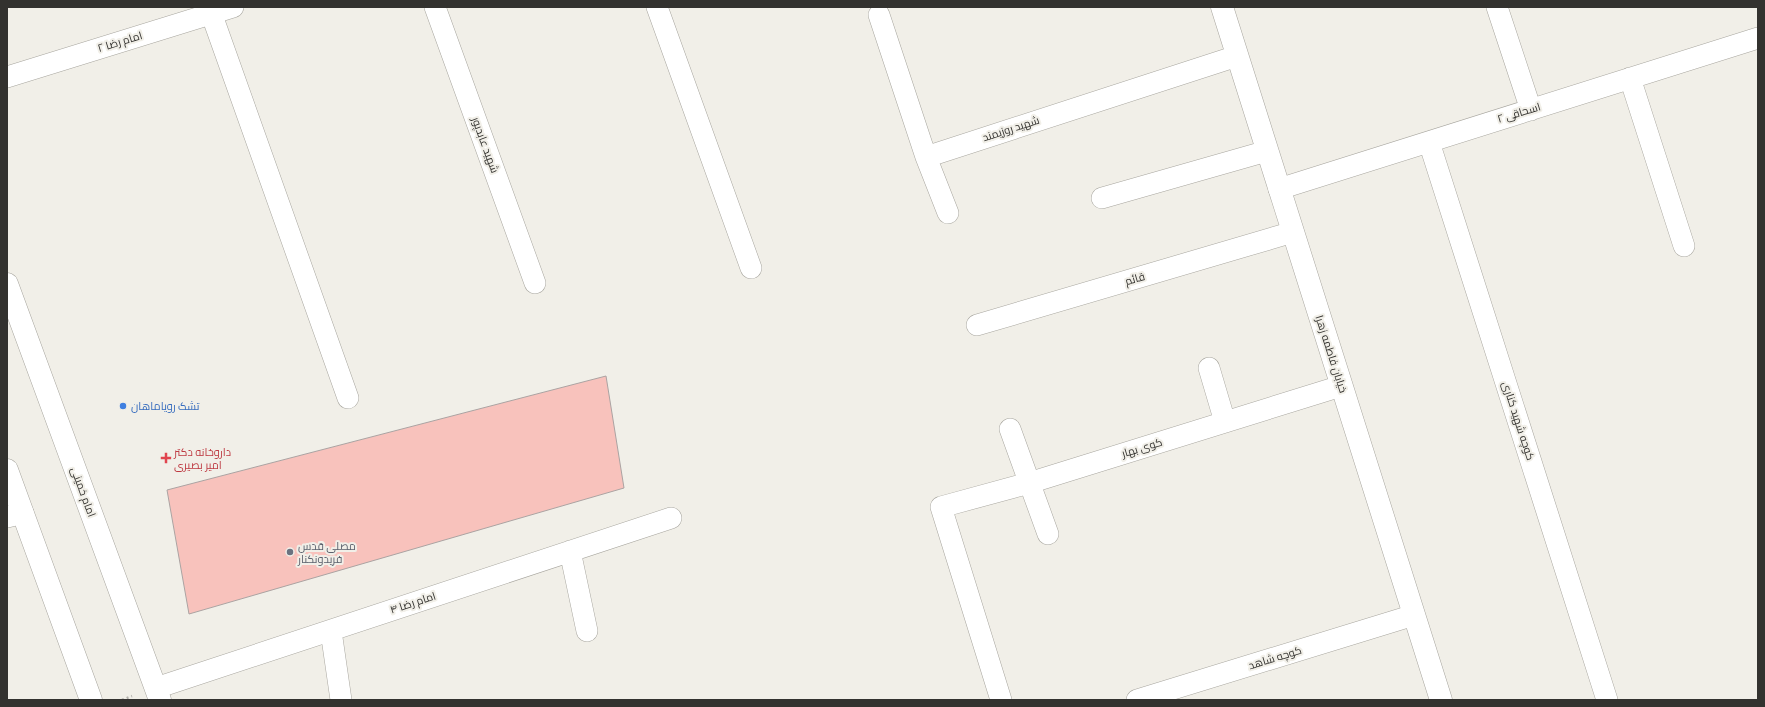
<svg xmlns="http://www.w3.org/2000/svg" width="1765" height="707" font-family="Signika,Cairo,sans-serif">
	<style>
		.building { fill: #f8c2bc; stroke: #aba3a2 }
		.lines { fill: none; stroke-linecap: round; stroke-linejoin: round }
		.street-casing { stroke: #a8a69f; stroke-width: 22 }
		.secondary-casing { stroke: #a8a69f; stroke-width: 23 }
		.primary-casing { stroke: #a8a69f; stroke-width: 23 }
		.path { stroke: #b2b0ab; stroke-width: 2.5; stroke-dasharray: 2 3; stroke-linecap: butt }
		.street { stroke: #fff; stroke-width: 21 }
		.secondary { stroke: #fff; stroke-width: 22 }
		.primary { stroke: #fff; stroke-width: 22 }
		.shop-dot { fill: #3f7fe0; stroke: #f1efe8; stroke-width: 1.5 }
		.health-dot { fill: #e0444e; stroke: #f1efe8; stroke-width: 1.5 }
		.worship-dot { fill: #6b7280; stroke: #f1efe8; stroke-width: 1.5 }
		.labels { text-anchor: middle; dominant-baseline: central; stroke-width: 4; stroke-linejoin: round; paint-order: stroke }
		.street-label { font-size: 11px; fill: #33322f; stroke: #f1efe8 }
		.shop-label { font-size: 11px; fill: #366cbe; stroke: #f1efe8; text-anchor: start }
		.health-label { font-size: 11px; fill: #be3a42; stroke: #f1efe8; text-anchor: start }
		.worship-label { font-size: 11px; fill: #5b616d; stroke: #f1efe8; text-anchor: start }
	</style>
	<rect width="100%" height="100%" fill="#f1efe8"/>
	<path class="building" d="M606,376L624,488L189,614L167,490Z"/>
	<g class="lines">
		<defs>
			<path id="street" d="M209,7L348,398
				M435,7L535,283
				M657,7L751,268
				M1497,7L1531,110
				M879,15L926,157L1237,56
				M7,77L233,7
				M1630,78L1684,246
				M1429,142L1607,700
				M926,157L948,213
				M1279,189L1758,38
				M1102,198L1267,151
				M977,325L1293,232
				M1209,368L1225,422
				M1010,429L1048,534
				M7,517L23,513
				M570,551L587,631
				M331,631L341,700
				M156,688L671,518
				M1001,700L941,507L1029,483L1341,386
				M1137,700L1414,615"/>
			<path id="secondary" d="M1222,7L1441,700"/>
			<path id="primary" d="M7,284L160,700
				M7,470L91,700"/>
		</defs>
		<use href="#street" class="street-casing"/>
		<use href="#secondary" class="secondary-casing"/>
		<use href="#primary" class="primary-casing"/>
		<path class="path" d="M122,700L132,696"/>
		<use href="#street" class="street"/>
		<use href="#secondary" class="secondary"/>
		<use href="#primary" class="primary"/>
	</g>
	<circle class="shop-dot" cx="123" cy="406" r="4"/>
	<path class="health-dot" d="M164 452h4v4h4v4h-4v4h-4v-4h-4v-4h4z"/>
	<circle class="worship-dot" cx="290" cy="552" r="4"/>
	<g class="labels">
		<g class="street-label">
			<text transform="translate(120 42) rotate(-17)">امام رضا ۲</text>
			<text transform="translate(1519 113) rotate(-17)">اسحاقی ۲</text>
			<text transform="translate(1011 129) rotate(-18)">شهید روزیمند</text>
			<text transform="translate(485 145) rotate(70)">شهید عابدپور</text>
			<text transform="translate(1135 279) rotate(-16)">قائم</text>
			<text transform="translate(1331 354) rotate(72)">خیابان فاطمه زهرا</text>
			<text transform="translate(1518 421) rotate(72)">کوچه شهید کناری</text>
			<text transform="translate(1142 448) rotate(-17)">کوی بهار</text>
			<text transform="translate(83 492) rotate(70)">امام خمینی</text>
			<text transform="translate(413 603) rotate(-18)">امام رضا ۴</text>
			<text transform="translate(1275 658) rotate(-17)">کوچه شاهد</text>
		</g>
		<g class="shop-label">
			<text x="131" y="406">تشک رویاماهان</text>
		</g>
		<g class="health-label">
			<text x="174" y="452">داروخانه دکتر<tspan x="174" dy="13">امیر بصیری</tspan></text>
		</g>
		<g class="worship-label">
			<text x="298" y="546">مصلی قدس<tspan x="298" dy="13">فریدونکنار</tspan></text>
		</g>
	</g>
	<rect width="1765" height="707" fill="none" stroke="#33322f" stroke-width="16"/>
</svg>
